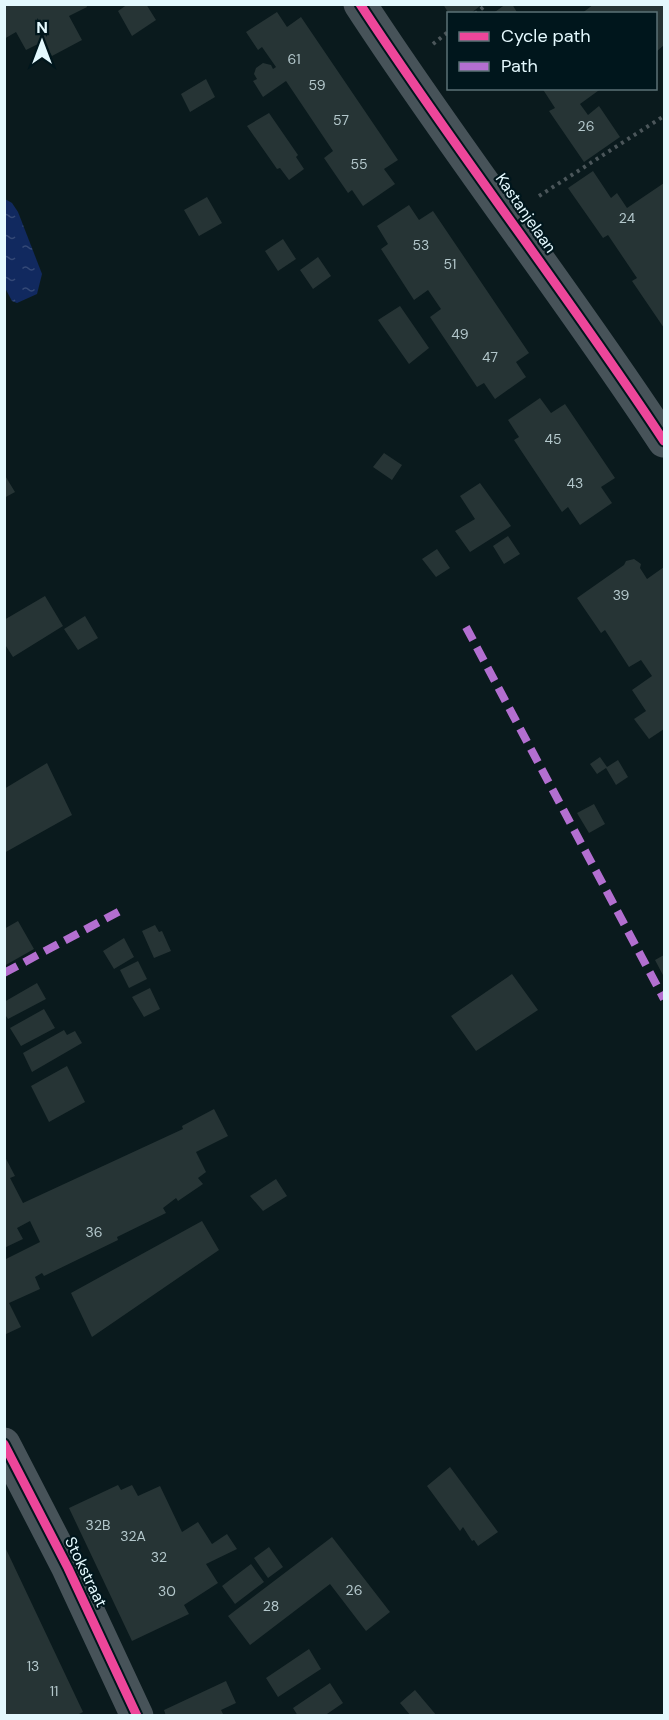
<svg xmlns="http://www.w3.org/2000/svg" width="669" height="1720" font-family="'DM Sans',sans-serif">
	<style>
		.water { fill: url(#water-ripples) }
		.building { fill: #263435 }
		.lines { fill: none; stroke-linecap: round; stroke-linejoin: round }
		.path { stroke: #4b565a; stroke-width: 4; stroke-dasharray: 3 4.5; stroke-linecap: butt }
		.street { stroke: #475359; stroke-width: 33 }
		.quiet { stroke: #b36fd0; stroke-width: 8; stroke-dasharray: 15 8; stroke-linecap: butt }
		.cycleway-casing { stroke: #00161c; stroke-width: 13 }
		.cycleway { stroke: #ed469a; stroke-width: 9 }
		.labels { text-anchor: middle; dominant-baseline: central; stroke-width: 4.5; stroke-linejoin: round; paint-order: stroke }
		.number-label { font-size: 14px; fill: #b4c8cc }
		.street-label { font-size: 16px; fill: #e4f9fe; stroke: #00161c }
	</style>
	<defs>
		<pattern id="water-ripples" width="26" height="14" patternUnits="userSpaceOnUse" patternTransform="scale(1.5)"><rect width="26" height="14" fill="#11295f"/><path d="M2 4q2-2 4 0t4 0M15 11q2-2 4 0t4 0" fill="none" stroke="#344977"/></pattern>
	</defs>
	<rect width="100%" height="100%" fill="#0a1a1d"/>
	<path class="water" d="M5,199L12,203L18,212L42,274L37,294L17,303L12,301L5,288Z"/>
	<path class="building" d="M4,4H86L87,7L69,16L82,40L52,56L44,41L26,50L16,32L4,39Z
		M128,4H146L156,20L132,36L118,11Z
		M443,4H479L480,6L470,14H449Z
		M506,4H512L518,14H492Z
		M594,4H664V45L656,52V14H581Z
		M277,12L287,27L301,17L398,160L384,169L395,184L363,206L352,190L348,193L324,158L333,151L286,81L263,97L253,81L257,79L254,74L256,68L263,63L271,65L273,69L276,67L262,47L258,50L246,32Z
		M206,79L215,97L190,112L181,94Z
		M542,88H602L580,104L588,115L599,106L620,137L584,162L549,111L555,108Z
		M269,113L298,155L296,157L304,169L289,180L280,168L277,169L247,126Z
		M593,171L611,198L617,193L627,208L664,183V328L632,281L637,278L608,235L603,238L568,188Z
		M207,197L222,223L199,236L184,210Z
		M409,205L419,220L433,211L529,353L516,362L526,377L495,399L484,383L477,387L430,317L441,309L428,290L414,300L381,249L388,244L377,226Z
		M283,239L296,259L278,271L265,251Z
		M318,257L331,276L313,289L300,270Z
		M400,306L429,348L409,364L378,320Z
		M540,398L551,413L565,404L615,478L601,487L612,503L580,525L568,507L562,512L514,440L519,437L508,420Z
		M384,453L402,465L392,480L373,467Z
		M4,474L15,492L4,498Z
		M480,483L511,526L470,552L455,531L475,519L460,496Z
		M508,536L520,554L504,564L493,546Z
		M437,549L450,568L436,577L422,559Z
		M634,559L641,564L640,568L647,579L664,567V729L649,739L634,719L646,711L632,690L652,676L641,660L629,667L605,630L601,633L577,598L624,565L626,561Z
		M45,596L63,626L13,657L4,643V620Z
		M85,616L98,638L78,650L64,629Z
		M600,757L607,767L618,760L628,777L616,785L606,768L597,774L590,764Z
		M47,763L72,815L4,853V789Z
		M594,804L605,824L589,833L577,813Z
		M18,921L34,949L4,966V929Z
		M155,925L159,932L162,931L171,951L154,958L142,931Z
		M124,938L134,957L114,969L103,951Z
		M664,955V977L655,960Z
		M138,961L147,979L129,988L120,970Z
		M512,974L538,1010L476,1051L451,1016Z
		M37,983L46,999L8,1019L4,1013V1002Z
		M150,988L160,1009L144,1017L132,997Z
		M44,1009L55,1028L21,1046L10,1028Z
		M64,1030L67,1035L75,1031L82,1043L32,1072L23,1053Z
		M67,1066L85,1102L49,1122L31,1086Z
		M214,1109L228,1136L196,1152L206,1172L198,1178L203,1184L178,1201L176,1198L163,1208L166,1213L117,1237L118,1240L44,1276L42,1273L35,1277L40,1289L9,1303L21,1327L4,1335V1260L40,1242L30,1221L17,1228L23,1239L4,1248V1155L15,1176L10,1178L23,1203L183,1129L182,1126Z
		M276,1179L287,1196L263,1211L250,1196Z
		M202,1221L219,1250L92,1337L71,1293Z
		M450,1467L498,1532L478,1546L474,1540L472,1541L463,1527L460,1531L427,1486Z
		M118,1485L121,1490L132,1485L138,1496L160,1486L182,1532L198,1522L212,1544L227,1534L237,1549L206,1564L218,1583L184,1605L189,1614L132,1641L69,1508Z
		M332,1537L390,1612L366,1631L330,1584L250,1645L228,1616Z
		M5,1547L83,1712L75,1716H5Z
		M269,1547L283,1567L268,1578L254,1558Z
		M251,1564L264,1582L235,1604L222,1586Z
		M309,1649L321,1669L278,1697L266,1678Z
		M226,1681L236,1703L221,1710L224,1716H166L164,1710Z
		M330,1683L343,1703L324,1716H298L293,1708Z
		M415,1690L437,1716H411L400,1703Z"/>
	<g class="lines">
		<path class="path" d="M475,14L487,4
			M433,44L448,32
			M539,196L664,116"/>
		<path class="street" d="M360,4C457,153 567,293 664,441
			M4,1444L68,1568L137,1716"/>
		<path class="quiet" d="M466,627L664,999
			M4,973L120,911"/>
		<defs>
			<path id="cycleway" d="M360,4C457,153 567,293 664,441
				M4,1444L68,1568L137,1716"/>
		</defs>
		<use href="#cycleway" class="cycleway-casing"/>
		<use href="#cycleway" class="cycleway"/>
	</g>
	<g class="labels">
		<g class="number-label">
			<text x="294" y="59">61</text>
			<text x="317" y="85">59</text>
			<text x="341" y="120">57</text>
			<text x="586" y="126">26</text>
			<text x="359" y="164">55</text>
			<text x="627" y="218">24</text>
			<text x="421" y="245">53</text>
			<text x="450" y="264">51</text>
			<text x="460" y="334">49</text>
			<text x="490" y="357">47</text>
			<text x="553" y="439">45</text>
			<text x="575" y="483">43</text>
			<text x="621" y="595">39</text>
			<text x="94" y="1232">36</text>
			<text x="98" y="1525">32B</text>
			<text x="133" y="1536">32A</text>
			<text x="159" y="1557">32</text>
			<text x="354" y="1590">26</text>
			<text x="167" y="1591">30</text>
			<text x="271" y="1606">28</text>
			<text x="33" y="1666">13</text>
			<text x="54" y="1691">11</text>
		</g>
		<g class="street-label">
			<text transform="translate(526 213) rotate(55)">Kastanjelaan</text>
			<text transform="translate(86 1572) rotate(64)">Stokstraat</text>
		</g>
	</g>
	<rect width="669" height="1720" fill="none" stroke="#e4f9fe" stroke-width="12"/>
	<rect x="447" y="12" width="210" height="78" fill="#00161c" stroke="#5b7176" stroke-width="1.5"/>
	<rect x="459" y="32" width="30" height="9" fill="#ed469a" stroke="#5b7176" stroke-width="1.5"/>
	<text x="501" y="42" font-size="18" fill="#e4f9fe">Cycle path</text>
	<rect x="459" y="62" width="30" height="9" fill="#b36fd0" stroke="#5b7176" stroke-width="1.5"/>
	<text x="501" y="72" font-size="18" fill="#e4f9fe">Path</text>
	<g transform="translate(42 42)" stroke="#00161c" stroke-width="4.5" paint-order="stroke">
	<path d="M0-4.5L10 22L0 15L-10 22Z" fill="#e4f9fe"/>
	<text y="-9" font-size="16" font-weight="bold" text-anchor="middle" fill="#e4f9fe">N</text>
	</g>
</svg>
